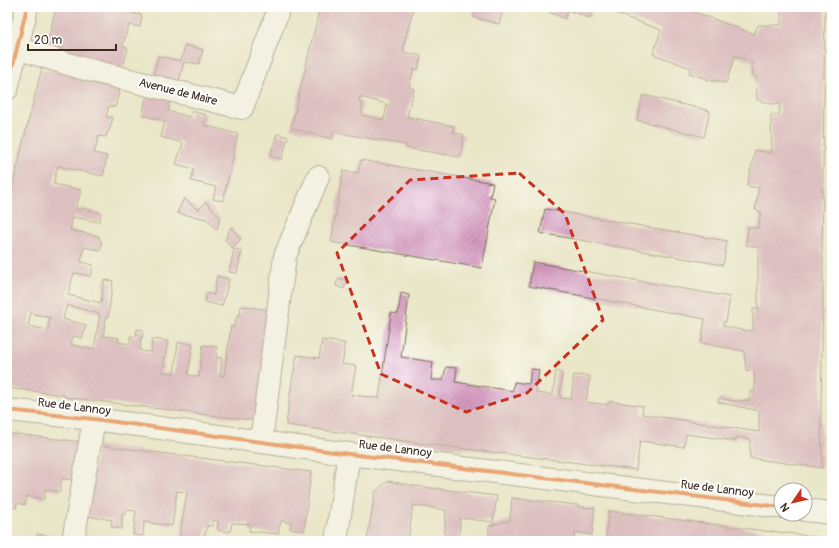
<svg xmlns="http://www.w3.org/2000/svg" width="839" height="548" font-family="Pangolin,sans-serif">
	<style>
		.forest { fill: url(#forest-crowns); stroke: #5c704a }
		.building { fill: url(#building-hatch); fill-rule: evenodd }
		.lines { fill: none; stroke-linecap: round; stroke-linejoin: round }
		.minor-casing { stroke: #786c5a; stroke-width: 24 }
		.minor { stroke: #fff; stroke-width: 22 }
		.cycleway-casing { stroke: #fff; stroke-width: 6 }
		.cycleway { stroke: #e8590c; stroke-width: 4 }
		.marked { fill: none; stroke: #c8321e; stroke-width: 3; stroke-dasharray: 8 5; stroke-linejoin: round }
		.labels { text-anchor: middle; dominant-baseline: central; stroke-width: 4; stroke-linejoin: round; paint-order: stroke }
		.street-label { font-size: 12px; fill: #3b2a1e; stroke: #fff }
	</style>
	<defs>
		<pattern id="forest-crowns" width="20" height="18" patternUnits="userSpaceOnUse"><rect width="20" height="18" fill="#7db775"/><path d="M2 6a3 3 0 1 1 6 0M12 15a3 3 0 1 1 6 0" fill="none" stroke="#68955f"/></pattern>
		<pattern id="building-hatch" width="6" height="6" patternUnits="userSpaceOnUse"><rect width="6" height="6" fill="#d497be"/><path d="M-1 1l2-2M0 6l6-6M5 7l2-2" fill="none" stroke="#ad7b9a"/></pattern>
	</defs>
	<rect width="100%" height="100%" fill="#fff"/>
	<filter id="ink" filterUnits="userSpaceOnUse"><feTurbulence type="fractalNoise" baseFrequency=".025" numOctaves="2"/><feDisplacementMap in="SourceGraphic" scale="8" xChannelSelector="R" yChannelSelector="G"/><feConvolveMatrix kernelMatrix="1 2 1 2 8 2 1 2 1" color-interpolation-filters="sRGB"/></filter>
	<filter id="wash" filterUnits="userSpaceOnUse"><feTurbulence type="fractalNoise" baseFrequency=".012" numOctaves="4" result="noise"/><feDisplacementMap in="SourceGraphic" scale="16" xChannelSelector="R" yChannelSelector="G"/><feGaussianBlur stdDeviation="0.9" result="paint"/><feColorMatrix in="noise" values="0 0 0 0 0 0 0 0 0 0 0 0 0 0 0 0 0 1.4 0 .05"/><feComposite in="paint" operator="in"/></filter>
	<g filter="url(#wash)">
		<rect width="100%" height="100%" fill="#eae6c8"/>
		<path class="forest" d="M7,7H15L7,43Z"/>
		<g id="blocks">
			<path class="building" d="M56,7H117L132,10L131,13L142,15L140,27L129,25L123,45V46L128,48L122,71L45,53Z
				M320,7H414L404,43L403,52L421,56L418,70L414,69L409,87L414,89L407,117L454,126L453,132L464,135L460,157L406,148V145L334,132L332,139L291,128ZM360,97L387,104L384,120L361,115L363,103L359,102Z
				M476,7H504L499,24L473,17Z
				M551,7H593L590,18L568,10L565,19L549,12Z
				M598,7H690L689,10L754,34L758,25H781V7H825L822,257H823V290L821,410L822,468L750,458V439L736,437V441L686,434L684,447L640,441L636,470L434,445L286,425L292,381L297,355L319,358L322,340L345,343L343,353L344,354L342,364L356,366L351,395L379,398L391,313L398,314L401,293L409,295L401,357L433,362L431,380H443L446,367L457,368L455,382L513,391L514,382L529,384L531,369L539,370L536,393L553,395L556,371L562,373L560,398L571,399L574,375L590,376L586,402L608,405L609,401L643,406L642,414L759,432V411L718,402L719,398L734,401L750,400V391H755L754,372L746,370L744,351L701,343L705,319L529,286L533,262L730,297L726,322H723V326L746,331L754,330V328H753V309H758V247L746,245L748,227L758,228L761,212L755,210L759,188L747,186L755,150L772,153L771,115H779L780,104H772L757,100L756,77H753L752,62L735,56L726,83L716,80L715,82L689,73L691,68L653,54L661,30Z
				M185,45L203,50L199,64L184,62L178,85L153,78L158,56L181,61Z
				M42,68L121,85L115,107L109,106L106,117L113,118L109,131H108L106,137L99,136L94,153L107,156L103,176L58,166L53,184L81,190L76,209L81,210V208L101,213L99,222L73,217L70,230L98,236L102,242L100,250L84,247L81,262L93,265L91,276L74,273L68,295L101,303L104,280L113,281L108,317H106L103,336L119,338L118,342L130,344V336L136,337L137,329L143,330V337H141L140,351L151,352L152,339L168,341L162,372L174,373L178,342L193,344L188,375L199,377L203,345L217,347L216,357L222,358L220,375L224,376L231,326L234,327L237,315H240L241,306L272,310L258,421L64,397V395L7,388V210L24,138ZM67,305L100,314L94,349L71,345L73,336L82,338L86,325L63,319ZM31,313L50,318L48,330L28,326Z
				M148,91L171,97L168,111L190,117L192,111L206,115L204,125L238,134L223,201L213,199L216,187L191,181L194,169L176,164L183,143L161,137L165,121L142,115Z
				M643,95L710,111L704,137L637,120Z
				M277,134L288,137L282,159L270,156Z
				M361,160L493,183L490,197L495,198L482,268L331,242L343,171L358,173Z
				M184,198L198,210L206,202L220,218L217,230L207,219L177,213Z
				M545,209L727,241L723,265L540,233Z
				M231,227L241,239L232,248L225,240Z
				M234,249L242,250L237,273L229,272Z
				M217,276L229,279L222,306L205,302L207,293L214,295Z
				M338,278L347,280L344,289L336,286Z
				M7,433L82,442L76,481L62,478L60,492L45,489L44,499L27,496L25,505L17,503L16,508L7,506L9,490H7Z
				M97,445L311,472L304,531L290,529L291,523L281,521L278,534L249,531L250,524L232,523L230,532L218,530V521L212,520V526H207L203,541H179L187,492L177,491L172,526L144,522L143,536L133,535L136,511L127,510L125,514H122V529L111,527L112,520L87,516Z
				M388,481L415,486L497,496L493,522L460,518L459,541H444L446,510L413,505L408,541H367L375,492Z
				M512,498L578,505V507L595,508L592,535L575,532L574,541H489V526L510,520Z
				M609,511L727,526L772,532V531L823,538L822,541H605Z
				M37,534L66,538V541H36Z"/>
		</g>
	</g>
	<g filter="url(#ink)">
		<use href="#blocks" fill-opacity="0" stroke="#786c5a" stroke-width="1"/>
		<g class="lines">
			<defs>
				<path id="minor" d="M17,48L81,68L242,108L277,14
					M7,89L27,7
					M7,410L94,419L349,454L781,507
					M261,442L285,256L318,177
					M805,510L832,513
					M73,541L94,419
					M336,541L349,454"/>
			</defs>
			<use href="#minor" class="minor-casing"/>
			<use href="#minor" class="minor"/>
			<defs>
				<path id="cycleway" d="M7,89L27,7
					M7,410L94,419L349,454L781,507"/>
			</defs>
			<use href="#cycleway" class="cycleway-casing"/>
			<use href="#cycleway" class="cycleway"/>
		</g>
	</g>
	<path d="M0 0H839V548H0ZM519,173L565,214L603,320L527,393L466,412L381,374L337,253L410,180Z" fill="#eae6c8" fill-opacity=".55" fill-rule="evenodd"/>
	<path class="marked" d="M519,173L565,214L603,320L527,393L466,412L381,374L337,253L410,180Z"/>
	<g class="labels">
		<g class="street-label">
			<text transform="translate(178 92) rotate(14)">Avenue de Maire</text>
			<text transform="translate(74 407) rotate(7)">Rue de Lannoy</text>
			<text transform="translate(395 449) rotate(7)">Rue de Lannoy</text>
			<text transform="translate(717 489) rotate(7)">Rue de Lannoy</text>
		</g>
	</g>
	<rect width="839" height="548" fill="none" stroke="#fff" stroke-width="24"/>
	<g transform="translate(793 502) rotate(236)"><circle r="19" fill="#ffffff" stroke="#b1aaa5"/>
	<path d="M0-3L7 15L0 10L-7 15Z" fill="#c8321e"/>
	<text y="-6" font-size="11" font-weight="bold" text-anchor="middle" fill="#3b2a1e">N</text>
	</g>
	<path d="M28 44v6h88v-6" fill="none" stroke="#3b2a1e" stroke-width="2"/>
	<text x="34" y="44" font-size="12" fill="#3b2a1e" stroke="#ffffff" stroke-width="3" paint-order="stroke">20 m</text>
</svg>
